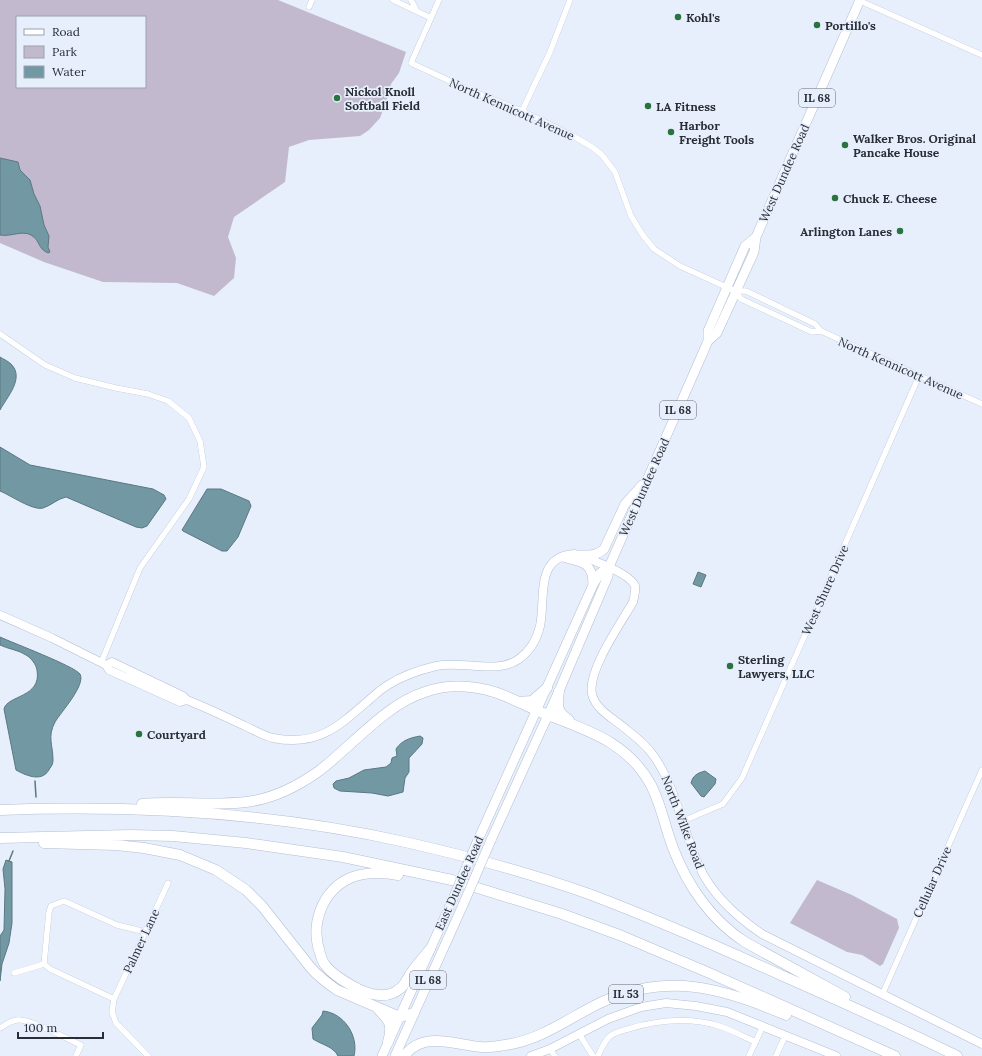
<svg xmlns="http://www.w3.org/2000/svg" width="982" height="1056" font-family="Lora,serif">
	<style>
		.green { fill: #c2b9ce; fill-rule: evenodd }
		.water { fill: #7198a3; stroke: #5b7882 }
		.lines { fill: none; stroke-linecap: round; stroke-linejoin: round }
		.stream { stroke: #5b7882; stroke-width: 1.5 }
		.street-casing { stroke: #b2bed3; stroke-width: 6 }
		.secondary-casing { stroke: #b2bed3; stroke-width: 9 }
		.primary-casing { stroke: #b2bed3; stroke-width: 10 }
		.highway-casing { stroke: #b2bed3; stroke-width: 11 }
		.street { stroke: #fff; stroke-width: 5.5 }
		.secondary { stroke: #fff; stroke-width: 8 }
		.primary { stroke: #fff; stroke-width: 9 }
		.highway { stroke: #fff; stroke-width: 10 }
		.primary-bridge-casing { stroke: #b2bed3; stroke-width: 10; stroke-linecap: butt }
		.primary-bridge { stroke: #fff; stroke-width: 9 }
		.poi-dot { fill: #2a7341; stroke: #e7effc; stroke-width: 1.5 }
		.labels { text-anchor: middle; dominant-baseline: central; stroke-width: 3.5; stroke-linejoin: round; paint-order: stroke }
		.shield { fill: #e7effc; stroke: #626871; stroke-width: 1 }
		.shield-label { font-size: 11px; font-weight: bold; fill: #292e36 }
		.poi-label { font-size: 12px; font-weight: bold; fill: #292e36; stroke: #e7effc; text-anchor: start }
		.street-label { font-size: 12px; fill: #292e36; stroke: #e7effc }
	</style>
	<rect width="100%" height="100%" fill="#e7effc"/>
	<path class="green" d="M0,0H278L406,52L399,73L391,84L386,102L380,118L369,130L360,136L309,140L289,147L285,182L234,217L228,237L236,258L234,278L214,296L177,283L103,282L44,262L0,243ZM17,17H145V87H17Z
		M817,880L852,895L897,919L899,928L883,964L880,966L862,955L847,952L790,923Z"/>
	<path class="water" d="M0,158L18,162L20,170L30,180L34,194L40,206L44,225L49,236L48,247L50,252L48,253C37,248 41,241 31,235C22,230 11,237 0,235Z
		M0,357C3,359 8,361 11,364C25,378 7,397 0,410Z
		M0,447L30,465L153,489L164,495L166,499L147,526L142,528L136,527L66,497C57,499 52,505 43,508C33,511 10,495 0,491Z
		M207,489H221L249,501L251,506L238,537L227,551H222L183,531L182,530Z
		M698,572L706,575L701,587L693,584Z
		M0,637C13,643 74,666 80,674C86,685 61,712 55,722C47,737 53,745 53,760C53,763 52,766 50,768C43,783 27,776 16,770L4,709C7,695 42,698 37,670C36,664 31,658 26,655C19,650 8,649 0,645Z
		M420,736L423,738L422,744L409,758V772L405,778L403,792L388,796L372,793L340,791L334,788L333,784L336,781L349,778L364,770L386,767L391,763L392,758L397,756L396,749C402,740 410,738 420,736Z
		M705,771L716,779L715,784L704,797L701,796L691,783C693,775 698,773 705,771Z
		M6,860L12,862V923L9,943L2,964L0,981V936L4,930L5,889L3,869Z
		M323,1011C344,1013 359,1036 354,1056H338C333,1046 322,1045 313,1039L312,1028L322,1015Z"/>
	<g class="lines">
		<path class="stream" d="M35,781L36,797
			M9,861L13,851"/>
		<defs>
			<path id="street" d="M393,0L431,18
				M411,0L417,11
				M439,0L411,63L467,89L522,111L573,136L592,147L602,155L615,172L631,216L642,234L654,249L680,266L735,291H746L815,324L821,331L982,404
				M858,0L982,55
				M309,7L312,0
				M522,111L550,52L570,0
				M735,291L741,299L812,332L821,331
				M0,334L45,365L75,378L116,388L148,394L168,401L189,418L200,441L204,467L189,499L140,568L101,663
				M683,821L723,804L742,778L919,376
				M14,973L44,964
				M882,995L982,770
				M114,999L50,969L44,964L49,912L51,906L64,901L117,925L146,932
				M0,1028C5,1025 10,1021 17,1020C29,1018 67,1039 81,1045L76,1056
				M579,1034L593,1056
				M550,1049L555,1056
				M148,1056L116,1023L112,1012L114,999L168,883
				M598,1056C601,1049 604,1042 609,1037C614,1032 621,1031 628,1029C658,1020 689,1017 719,1026C732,1030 744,1037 756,1042
				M749,1056L763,1026
				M776,1056L785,1036"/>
			<path id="secondary" d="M0,615L52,638L106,665L109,670L180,702L187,700
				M106,665L112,662L183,696L187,700C207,708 226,717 245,726C254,730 264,736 273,738C317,747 338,727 369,700C375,695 381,689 388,685C402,676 419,670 436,666C461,660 497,675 519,659C530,651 537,639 540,626C546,599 534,556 575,554C588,558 630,573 635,586C636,591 634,597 633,602C621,623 587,671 592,694C596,711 615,719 627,730C636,737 646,745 653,755C677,788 682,830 699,866C712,895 737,917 762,934L982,1044
				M531,1056L550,1049L608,1019L641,1007L666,1003L696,1006L727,1012L836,1056"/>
			<path id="primary" d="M708,341V331L745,246L756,237
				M579,555C589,555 597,556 604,549L625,504L642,485
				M562,557C582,562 593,562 593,585
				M478,840L593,585L600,573L609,567
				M491,840L559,691L608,576L609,567L708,341L717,333L754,252L756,237L860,0
				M382,1056L452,901
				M395,1056L463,905"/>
			<path id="highway" d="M559,691C557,706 556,711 569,720
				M518,702L532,701L547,688
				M142,804C177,801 212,806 246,802C272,799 298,786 319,771C352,746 386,704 425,692C444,685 467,685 487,690C506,694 525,706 543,713C586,730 627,741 651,785C661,804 665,827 673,848C687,885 711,920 745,942L845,997
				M0,810C135,805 272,812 405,842C467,856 529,873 589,894C655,919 719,947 783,976C842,1002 900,1028 957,1056
				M0,838L131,835L173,836L246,843L343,857L452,880L562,914L622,936L707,972L895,1056
				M44,843L116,845L144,848L180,855L216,870L246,890L262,906L311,968C319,977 327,983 337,990L400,1017L414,1013
				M398,875C383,872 364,872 350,878C322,891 310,924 320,953C321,957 323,963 326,966C334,976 347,983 358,989C369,994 382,998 393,993C396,992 399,989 401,988C405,984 408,977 411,973C417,964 424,957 430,949
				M378,1009C390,1021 393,1025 388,1042
				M404,1056C424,1030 455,1045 481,1047C491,1048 501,1046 511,1044C544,1038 572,1016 602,1002C668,972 723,988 786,1015"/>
		</defs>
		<use href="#street" class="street-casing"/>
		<use href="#secondary" class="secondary-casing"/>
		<use href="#primary" class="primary-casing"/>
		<use href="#highway" class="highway-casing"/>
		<use href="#street" class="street"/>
		<use href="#secondary" class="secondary"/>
		<use href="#primary" class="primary"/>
		<use href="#highway" class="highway"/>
		<defs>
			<path id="primary-bridge" d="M452,901L478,840
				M463,905L491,840"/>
		</defs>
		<use href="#primary-bridge" class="primary-bridge-casing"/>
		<use href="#primary-bridge" class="primary-bridge"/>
	</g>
	<g class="poi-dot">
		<circle cx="678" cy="17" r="4"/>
		<circle cx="817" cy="25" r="4"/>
		<circle cx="337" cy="98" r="4"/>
		<circle cx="648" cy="106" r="4"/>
		<circle cx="671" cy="132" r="4"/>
		<circle cx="845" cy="145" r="4"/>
		<circle cx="835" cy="198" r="4"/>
		<circle cx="900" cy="231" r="4"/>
		<circle cx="730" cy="666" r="4"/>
		<circle cx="139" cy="734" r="4"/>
	</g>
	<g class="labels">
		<g class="shield">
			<rect x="799" y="89" width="36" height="18" rx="3"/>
			<rect x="660" y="401" width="36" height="18" rx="3"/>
			<rect x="410" y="971" width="36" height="18" rx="3"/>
			<rect x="609" y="985" width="34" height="18" rx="3"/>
		</g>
		<g class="shield-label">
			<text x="817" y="98">IL 68</text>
			<text x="678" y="410">IL 68</text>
			<text x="428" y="980">IL 68</text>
			<text x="626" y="994">IL 53</text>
		</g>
		<g class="poi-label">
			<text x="686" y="17">Kohl's</text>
			<text x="825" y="25">Portillo's</text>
			<text x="345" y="91">Nickol Knoll<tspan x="345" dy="14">Softball Field</tspan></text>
			<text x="656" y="106">LA Fitness</text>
			<text x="679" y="125">Harbor<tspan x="679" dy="14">Freight Tools</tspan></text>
			<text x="853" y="138">Walker Bros. Original<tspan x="853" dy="14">Pancake House</tspan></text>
			<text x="843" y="198">Chuck E. Cheese</text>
			<text x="892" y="231" text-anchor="end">Arlington Lanes</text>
			<text x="738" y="659">Sterling<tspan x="738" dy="14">Lawyers, LLC</tspan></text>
			<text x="147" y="734">Courtyard</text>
		</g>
		<g class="street-label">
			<text transform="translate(512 109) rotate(24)">North Kennicott Avenue</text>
			<text transform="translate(784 173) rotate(-66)">West Dundee Road</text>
			<text transform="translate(901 368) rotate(24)">North Kennicott Avenue</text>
			<text transform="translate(644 487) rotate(-66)">West Dundee Road</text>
			<text transform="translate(825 590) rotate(-66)">West Shure Drive</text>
			<text transform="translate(683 822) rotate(69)">North Wilke Road</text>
			<text transform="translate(932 882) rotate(-66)">Cellular Drive</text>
			<text transform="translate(459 883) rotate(-66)">East Dundee Road</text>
			<text transform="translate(141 941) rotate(-65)">Palmer Lane</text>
		</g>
	</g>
	<rect x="16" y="16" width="130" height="72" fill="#e7effc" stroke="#9ba2ad"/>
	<rect x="24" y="29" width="20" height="6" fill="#ffffff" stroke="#9ba2ad"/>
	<text x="52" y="36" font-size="12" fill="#292e36">Road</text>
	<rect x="24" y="46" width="20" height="12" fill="#c2b9ce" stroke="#9ba2ad"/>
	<text x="52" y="56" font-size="12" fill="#292e36">Park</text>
	<rect x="24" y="66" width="20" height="12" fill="#7198a3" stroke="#9ba2ad"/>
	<text x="52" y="76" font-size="12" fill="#292e36">Water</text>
	<path d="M18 1032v6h85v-6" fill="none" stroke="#292e36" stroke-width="2"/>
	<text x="24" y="1032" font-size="12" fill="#292e36" stroke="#e7effc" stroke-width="3" paint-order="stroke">100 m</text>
</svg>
